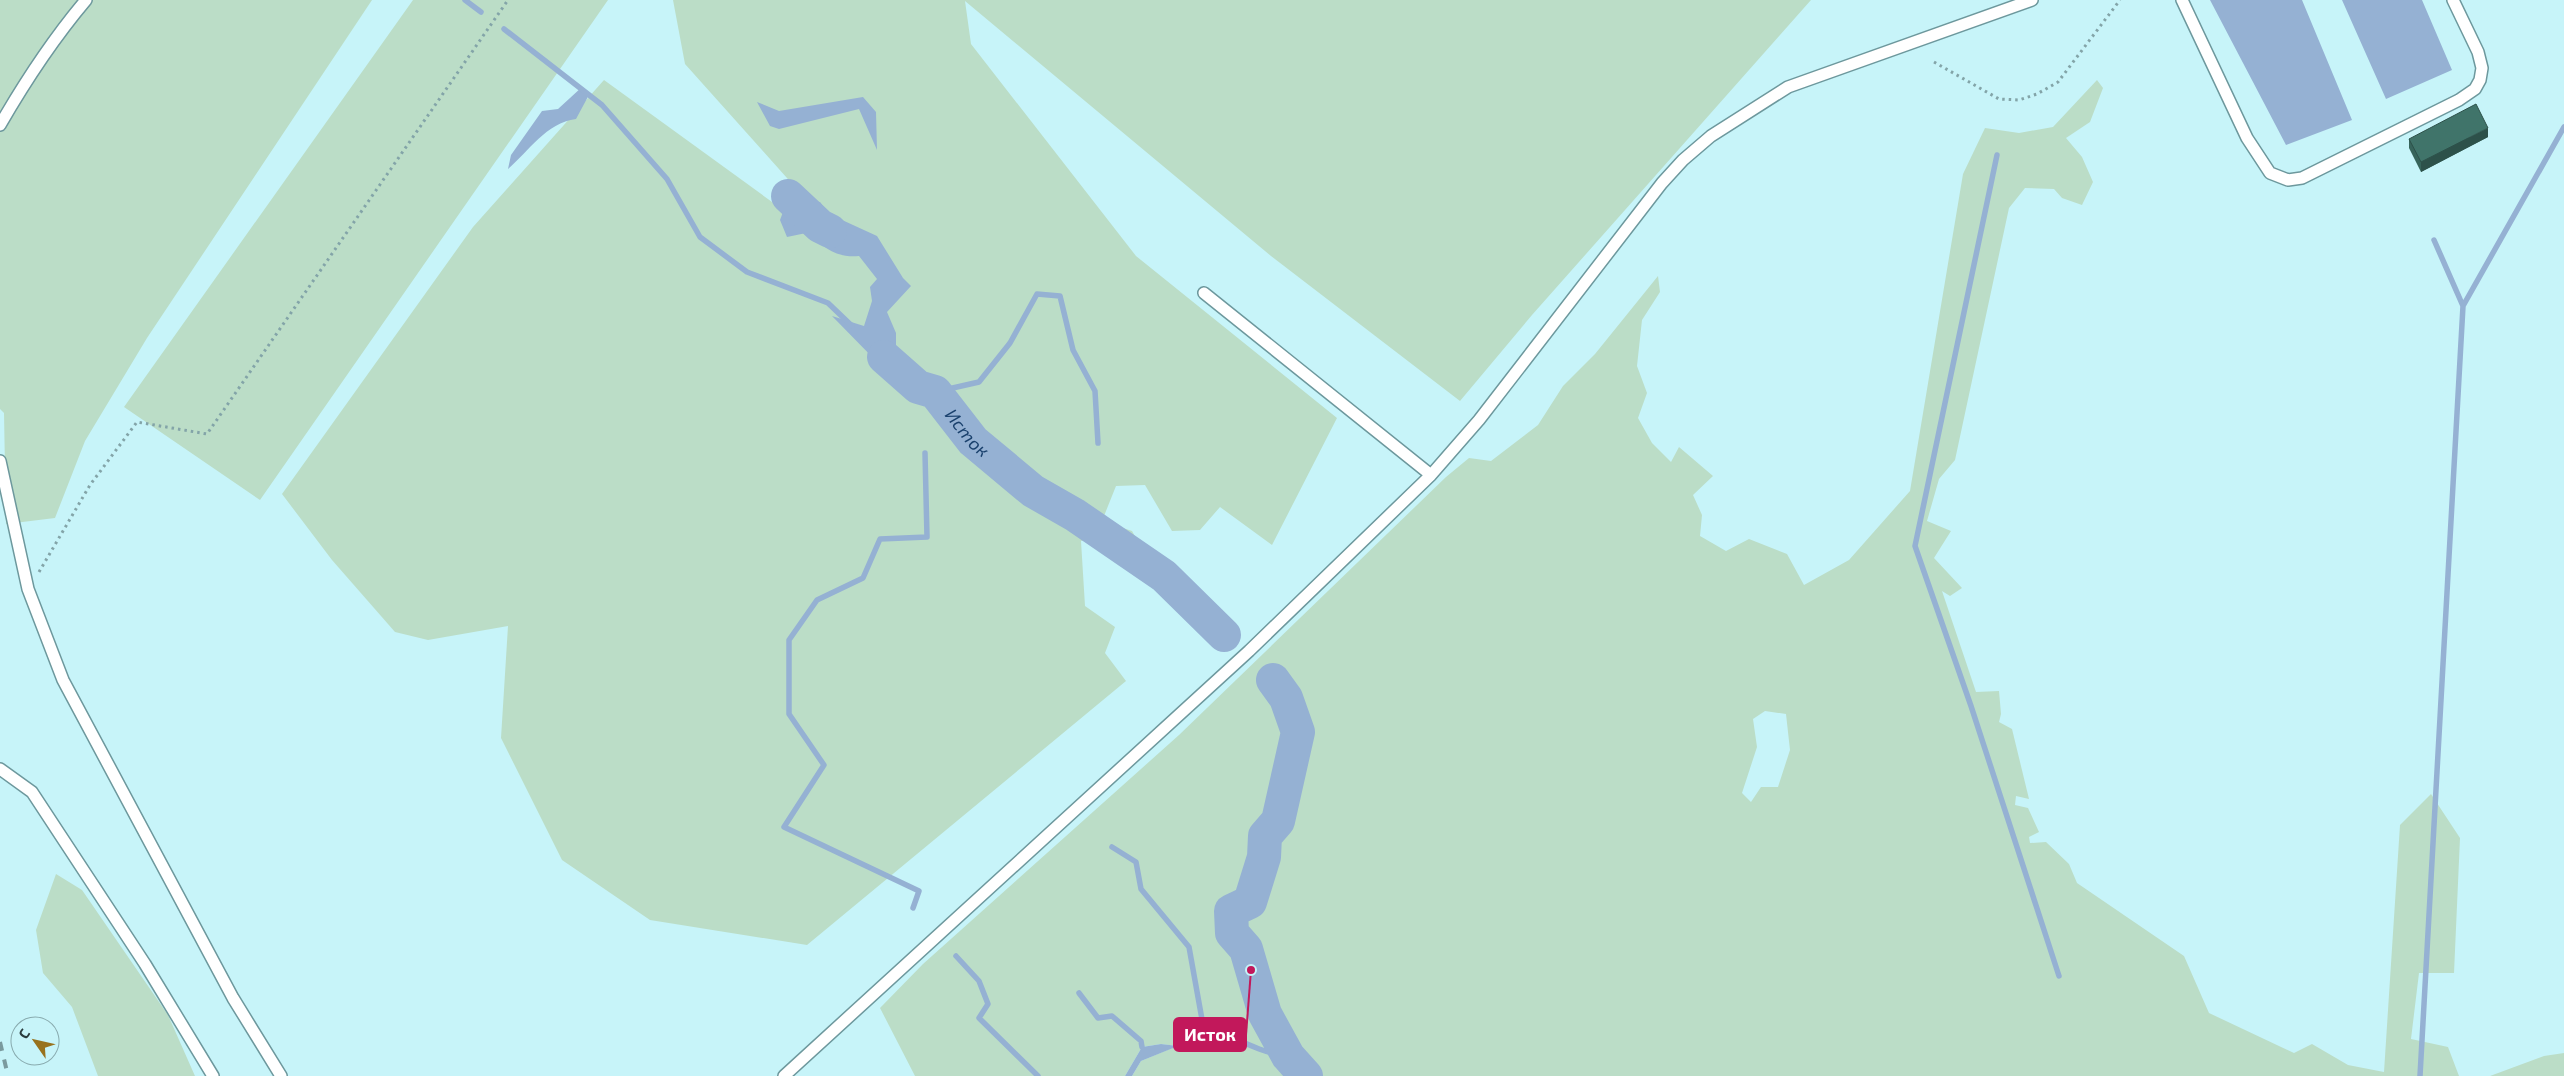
<svg xmlns="http://www.w3.org/2000/svg" width="2564" height="1076" font-family="'Exo 2',sans-serif">
	<style>
		.green { fill: #bbddc7; fill-rule: evenodd }
		.water { fill: #95b1d3 }
		.lines { fill: none; stroke-linecap: round; stroke-linejoin: round }
		.stream { stroke: #95b1d3; stroke-width: 5.5 }
		.river { stroke: #95b1d3; stroke-width: 34 }
		.service-casing { stroke: #6d989d; stroke-width: 14 }
		.path { stroke: #83a4a8; stroke-width: 3; stroke-dasharray: 2.5 4; stroke-linecap: butt }
		.service { stroke: #fff; stroke-width: 11 }
		.rail { stroke: #7a9a9e; stroke-width: 4; stroke-dasharray: 9 9; stroke-linecap: butt }
		.wall { fill: #37645b }
		.shaded-wall { fill: #2d514a }
		.building { fill: #40746a; stroke: #2d514a }
		.labels { text-anchor: middle; dominant-baseline: central; stroke-width: 5; stroke-linejoin: round; paint-order: stroke }
		.water-label { font-size: 18px; font-style: italic; fill: #1a416d; stroke: #c7f4f9 }
		.leader { fill: none; stroke: #c2185b; stroke-width: 2 }
		.callout-dot { fill: #c2185b; stroke: #c7f4f9; stroke-width: 2 }
		.callout { fill: #c2185b; stroke: #c2185b; stroke-width: 2 }
		.callout-label { font-size: 18px; text-anchor: middle; font-weight: bold; fill: #fff }
	</style>
	<rect width="100%" height="100%" fill="#c7f4f9"/>
	<path class="green" d="M0,0H372L147,338L85,441L55,518L6,524L4,413L0,409Z
		M413,0H608L260,500L124,407Z
		M673,0H1811L1532,315L1460,401L1271,256L965,1L971,44L1136,256L1337,418L1272,545L1220,507L1200,530L1172,531L1145,485L1116,486L1102,521L1132,531L1146,556L1128,561L1111,534L1081,541L1085,606L1115,627L1105,653L1126,681L807,945L650,920L562,860L501,738L508,626L428,640L395,632L332,560L282,494L473,227L604,80L779,207L795,187L685,64Z
		M2097,80L2103,88L2090,122L2066,138L2082,157L2093,182L2082,205L2062,198L2054,189L2025,188L2009,208L1955,460L1939,479L1927,521L1951,531L1934,558L1962,588L1950,596L1942,591L1976,692L1999,691L2001,714L1999,722L2012,729L2029,799L2016,796L2015,805L2028,808L2039,832L2029,837L2030,843L2046,842L2069,864L2077,883L2184,956L2209,1013L2294,1053L2312,1044L2348,1065L2384,1072L2400,825L2431,794L2460,838L2454,973H2419L2411,1039L2448,1047L2459,1076H1132L1141,1061L1177,1046L1161,1044L1142,1047L1125,1076H915L880,1008L923,964L1179,735L1446,477L1469,458L1491,461L1538,425L1563,386L1595,354L1658,276L1660,292L1642,320L1637,366L1647,393L1638,418L1652,443L1671,462L1679,447L1713,476L1693,495L1702,515L1700,536L1726,551L1749,539L1787,554L1804,585L1849,560L1910,491L1963,174L1985,128L2019,133L2053,127ZM1765,711L1786,714L1790,750L1778,787H1761L1751,802L1742,793L1757,747L1753,719Z
		M56,874L82,890L168,1015L195,1076H98L72,1007L43,973L36,930Z
		M2564,1053V1076H2490L2544,1056Z"/>
	<path class="water" d="M2210,0H2302L2352,120L2286,145Z
		M2342,0H2422L2452,70L2386,99Z
		M582,87L590,93L576,119C546,123 529,151 508,169L511,155L542,111L558,109Z
		M863,97L876,112L877,150L859,109L779,129L770,126L757,102L779,111Z
		M801,201L820,202L829,214L877,236L903,278L911,286L887,312L896,333V352L918,387L880,365L832,316L864,326L872,301L870,287L877,279L859,256C838,258 822,249 811,232L787,237L780,220L786,204Z
		M1161,1044L1178,1046L1141,1061L1132,1076H1125L1142,1047Z"/>
	<g class="lines">
		<path class="stream" d="M465,0L481,12
			M504,29L602,105L667,179L700,237L747,272L828,303L852,326
			M1997,155L1915,546L1971,706L2059,976
			M2434,240L2463,306
			M935,392L979,382L1010,343L1037,294L1060,296L1073,350L1095,391L1098,443
			M1112,847L1136,862L1141,889L1189,947L1203,1025
			M913,908L919,891L784,827L824,765L789,714V640L817,600L863,578L880,539L927,537L925,453
			M956,956L979,981L988,1004L979,1018L1038,1076
			M1079,993L1098,1018L1112,1016L1141,1041L1142,1047
			M1178,1046L1203,1025C1231,1035 1258,1053 1288,1056
			M2420,1076L2463,306L2564,127"/>
		<g class="river">
			<path d="M788,196L820,226L830,231"/>
			<path id="s1" d="M884,357L918,387L935,392L973,441L1033,491L1075,515L1164,576L1224,635"/>
			<path d="M1273,680L1286,698L1298,732L1278,821L1265,836L1264,857L1250,902L1231,911L1232,933L1246,949L1265,1014L1288,1056L1306,1076"/>
		</g>
		<defs>
			<path id="service" d="M2182,0L2247,138L2270,173L2288,180L2302,178L2459,100L2475,89L2480,80L2482,68L2478,52L2453,0
				M0,125C26,80 53,39 86,0
				M1204,293L1431,475L1479,420L1662,183L1683,160L1711,136L1788,87L2032,0
				M0,461L28,589L63,680L233,998L281,1076
				M0,769L32,792L145,964L213,1076
				M784,1076L1249,651L1431,475"/>
		</defs>
		<use href="#service" class="service-casing"/>
		<path class="path" d="M1934,62L1999,99L2019,100L2037,94L2058,82L2120,0
			M39,572L90,485L137,422L207,434L508,0"/>
		<use href="#service" class="service"/>
		<path class="rail" d="M0,1042L8,1076"/>
	</g>
	<path class="wall" d="M2488,137L2421,172L2409,148V139Z"/>
	<path class="shaded-wall" d="M2488,128V137L2421,172V162Z"/>
	<path class="building" d="M2476,104L2488,128L2421,162L2409,139Z"/>
	<g class="labels">
		<g class="water-label">
			<text stroke="none"><textPath href="#s1" startOffset="115">Исток</textPath></text>
		</g>
	</g>
	<path class="leader" d="M1251 970L1246 1035"/>
	<circle class="callout-dot" cx="1251" cy="970" r="5"/>
	<rect class="callout" x="1174" y="1018" width="72" height="33" rx="5"/>
	<g class="callout-label">
		<text x="1210" y="1041">Исток</text>
	</g>
	<g transform="translate(35 1041) rotate(304)"><circle r="24" fill="#c7f4f9" stroke="#88aaae"/>
	<path d="M0-4L9 19L0 12L-9 19Z" fill="#98721d"/>
	<text y="-8" font-size="14" font-weight="bold" text-anchor="middle" fill="#293b3d">С</text>
	</g>
</svg>
